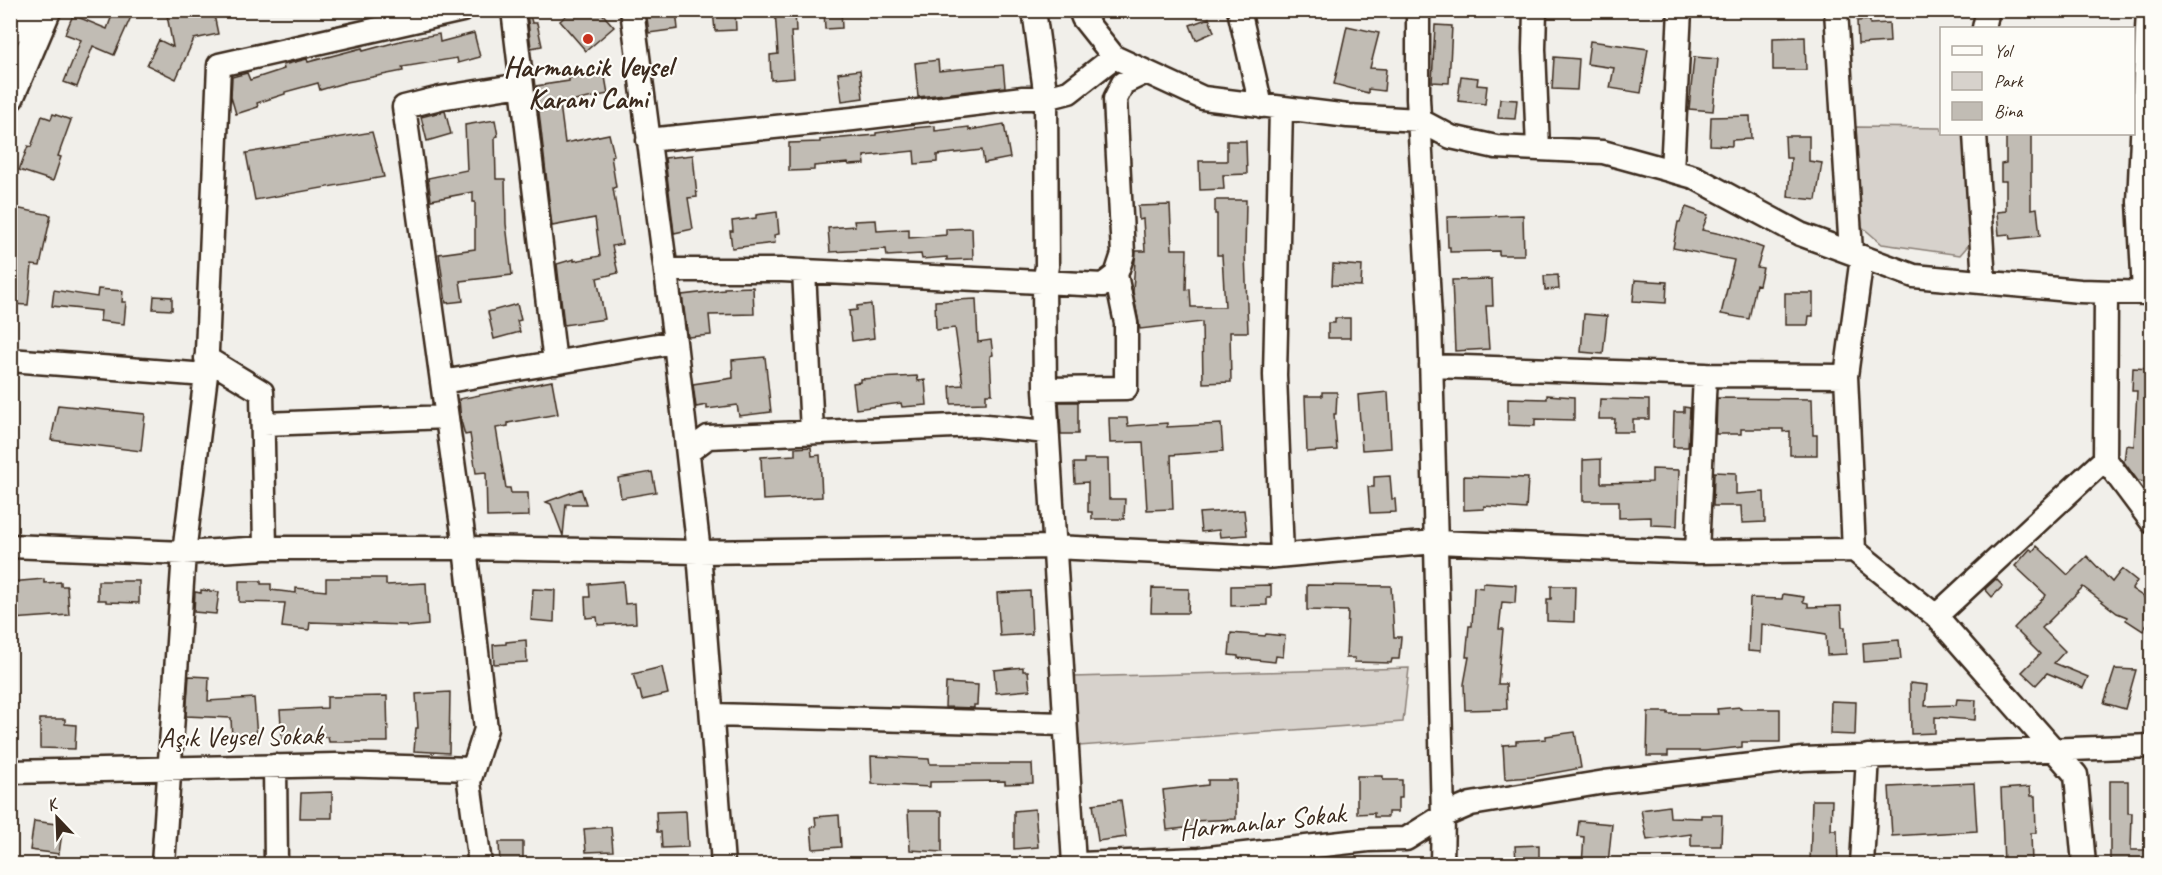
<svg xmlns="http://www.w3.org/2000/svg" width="2162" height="875" font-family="Caveat,sans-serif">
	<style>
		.green { fill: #d7d2cc; stroke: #897e75; stroke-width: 1.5 }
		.building { fill: #c1bcb4; stroke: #3b2a1e; stroke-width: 1.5 }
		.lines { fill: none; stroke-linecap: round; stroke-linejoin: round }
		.minor-casing { stroke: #3b2a1e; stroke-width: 27 }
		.major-casing { stroke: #3b2a1e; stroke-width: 32 }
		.minor { stroke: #fdfcf7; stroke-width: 22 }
		.major { stroke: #fdfcf7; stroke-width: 27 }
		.poi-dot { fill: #c8321e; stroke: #fdfcf7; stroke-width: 2 }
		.labels { text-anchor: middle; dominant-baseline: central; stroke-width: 4.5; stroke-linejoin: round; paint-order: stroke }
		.poi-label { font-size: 28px; font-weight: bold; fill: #3b2a1e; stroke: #fdfcf7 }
		.street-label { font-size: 28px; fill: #3b2a1e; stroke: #fdfcf7 }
	</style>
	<rect width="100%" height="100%" fill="#f1efea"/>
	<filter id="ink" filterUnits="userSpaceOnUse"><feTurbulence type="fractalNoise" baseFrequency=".0167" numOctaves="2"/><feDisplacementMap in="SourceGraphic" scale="12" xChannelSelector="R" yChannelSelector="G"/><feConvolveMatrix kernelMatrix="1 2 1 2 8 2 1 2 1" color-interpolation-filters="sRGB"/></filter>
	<g filter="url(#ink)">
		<path class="green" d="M1856,127L1941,128L1942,134H1963L1973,240L1960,255L1882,244L1861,226Z
			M1409,668L1403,722L1079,746L1073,677Z"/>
		<path class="building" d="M114,10H134L114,55L93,46L77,87L64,82L81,40L65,34L73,15L107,29Z
			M166,10H213L218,34L194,39L176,79L147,65L159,40L173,47Z
			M572,10H599L614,27L586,51L560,21Z
			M646,10H676L678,29L649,33Z
			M713,10H735L736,30L715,31Z
			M775,10H795L796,32H791L794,78L771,80L770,55L778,54Z
			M824,10H841L842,28L825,29Z
			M529,11L532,23H537L542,46L531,48L527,12Z
			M1209,18L1214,32L1196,40L1190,25Z
			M1870,20V24L1889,23L1890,42L1858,44L1857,21Z
			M1435,25L1452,26L1449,83L1432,82Z
			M1347,26L1379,33L1370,68L1386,69L1384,91L1368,89V93L1334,84Z
			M474,33L480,57L458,63L457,58L402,67L403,71L347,82L320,90L318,83L285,92V94L257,103L258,107L236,114L231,97L232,77L247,73L250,80L284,69L283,65L307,59L308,62L362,48L363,51L404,40L439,34L440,42Z
			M1805,37L1806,70H1773V38Z
			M1590,41L1648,49L1641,93L1610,88L1614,68L1587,64Z
			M1554,57L1579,59L1577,90L1552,89Z
			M1694,57L1718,59L1713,111L1689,109Z
			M938,60L939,71L1003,65L1005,87L918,97L915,63Z
			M860,70L863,98L842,101L838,73Z
			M604,71L608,94L560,104L565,143L609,134L614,155L611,156L616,187L613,188L622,244L612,246L618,273L597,278L605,319L564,325L557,264L574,259V261L600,256L595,218L552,226L536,86L569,81V78Z
			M1461,76L1478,78L1477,85L1487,86L1485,104L1458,101Z
			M1500,99L1517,100L1515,119L1498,118Z
			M445,111L451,134L427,141L421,117Z
			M53,114L71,120L58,156L61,157L53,181L19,170L28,146L31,147L42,116L51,119Z
			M1750,116L1751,139L1732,140V146L1710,145L1711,117Z
			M495,120L498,136L495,137L496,179H505L506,224L512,275L460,281L463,301L446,303L439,254L475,249V202H473V192L431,200L428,178L467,170L465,125Z
			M1004,124L1010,158L984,163L982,150L937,155V162L915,164L914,151L864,156L865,164L849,165L848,163L814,166V170L789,171V143L820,142V140L876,135V133L913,128L935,126V131L969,127V130Z
			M372,132L384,177L255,200L246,153Z
			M2006,134H2031V209L2037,208L2040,236L2010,239L2009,234L1999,235L1997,212L2006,211V181H2001V164L2006,163Z
			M1785,136H1809V161L1822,163L1816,200L1788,197L1791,158H1786Z
			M1227,141H1246L1247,174L1223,175L1224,189L1200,190L1199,161H1227Z
			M693,155L697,197L688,198L693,229L674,233L665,158Z
			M1215,200H1246L1245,255L1248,332H1230L1231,382L1203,383L1202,322L1140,329L1133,292L1135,260L1136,251H1145L1143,219L1139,220L1138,206L1170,205L1172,249H1187L1186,290L1190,289L1191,307H1225L1222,255H1217V214H1215Z
			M10,207L51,215L40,266L32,265L28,305L10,304Z
			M1686,207L1708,215L1702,230L1731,236L1763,248L1757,267L1763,268L1759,285L1756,284L1749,319L1721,314L1734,260L1673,248L1678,222H1680Z
			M777,212L779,234L774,235L775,243L732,248L730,231H733L732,221L756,218V215Z
			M1523,215L1524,255H1499V251L1450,252V247H1448L1447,217Z
			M876,220L877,231L909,229V238L946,235V229L972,228L973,259L947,260V257L922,259L921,254L887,256L886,249L830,252L828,228L855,226L854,221Z
			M1333,264L1362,266L1361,286L1332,285Z
			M1558,275L1559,289L1545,290L1544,276Z
			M1492,279L1493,306H1486L1489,349L1455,351L1452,280Z
			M1635,280L1667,282L1666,303L1633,301Z
			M753,287L754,314L709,315L711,335L688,337L682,295L724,290V288Z
			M98,289L123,291L122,302H126L124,324L100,321L101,311L52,306L54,290L97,297Z
			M1785,293H1813V316H1809L1808,325H1785Z
			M154,296L172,297V310L153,309Z
			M976,299L978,342L991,340L993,355L990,356L992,394H986V403L951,404L950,386L963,385L955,328L936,330L935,301Z
			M517,304L521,320L517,321L520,332L494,339L488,312Z
			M871,304L874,338L852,341L849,311L857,310V306Z
			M1584,314L1607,316L1603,354L1581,352Z
			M1335,318H1350V338H1328V323H1335Z
			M765,357L771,412L739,416L737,405L707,409V405L696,407L693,384L733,378L732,360Z
			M2133,368L2151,369V436L2145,482L2138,481L2124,462L2126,445L2134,446L2137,391H2132Z
			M917,376L918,381L925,380L927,405L902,407L901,403L856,409L853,383L860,382V379Z
			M552,381L558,414L508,423V426L496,428L506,488H510L511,493H528L529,516L487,517L486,472L476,473L470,434L465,435L461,421L459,399Z
			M1322,392H1337L1336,414H1334L1337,450L1307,452L1305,396H1322Z
			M1388,392L1391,448L1362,450L1358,395Z
			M1547,395L1574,397V420L1535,419V426L1508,425V398L1547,399Z
			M1717,398L1812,399L1813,435H1817V455H1790V431L1783,432V429H1741V434H1716Z
			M1600,399L1649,400V419H1633V432H1614L1615,419H1599Z
			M1059,402H1078V434H1061Z
			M58,405L145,414L141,451L51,440Z
			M1684,407L1690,408L1688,447H1673L1674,412H1684Z
			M1109,418H1127L1128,426L1167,423V427L1221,424L1223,451L1171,455L1173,509L1147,510L1143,442L1110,443Z
			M811,447L812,456L820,455L822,497L763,500L761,457L795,455V448Z
			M1084,459H1108L1109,499H1125L1124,519H1092V512H1088V482L1075,483L1074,463H1084Z
			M1601,459V483L1652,482V469L1679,470L1677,526L1651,525V517L1619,518V501H1583V460Z
			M652,472L656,492L621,498L618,478Z
			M1714,472L1736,473V494L1764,492L1765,522L1742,523L1741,506H1713Z
			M1390,476L1392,499H1395L1396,512L1370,513L1368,487H1374V477Z
			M1464,476L1528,478L1526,509L1484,506V509L1464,510Z
			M581,489L586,504H566L563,536L551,504L546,502Z
			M1244,510L1247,535L1220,537L1219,530L1201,532L1199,513Z
			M2037,546L2068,575L2087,556L2112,582L2122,569L2137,581L2132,589L2151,602V618L2143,631L2126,620L2127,617L2117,613L2083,587L2042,628L2065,651L2054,663L2088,677L2083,688L2047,673L2036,685L2022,672L2040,654L2014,628L2046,595L2015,566L2030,549L2033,551Z
			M326,578H386V585L426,583L428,625L407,627L406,625L310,622L309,630L282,627L285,603L239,602V581H261V584H271V590L296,593V588L326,591Z
			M44,579V583L61,582V586H67L69,615L12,619L10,582Z
			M1996,579L2003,586L1992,597L1985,589Z
			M98,581H139V603L106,602V600H98Z
			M623,581L625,604L635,603L636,623L598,625L597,617L586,618L585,597H590L589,584Z
			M1483,583L1516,585L1515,603L1502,602L1499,629H1503L1498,684H1506L1507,709L1465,710L1464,684L1469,657H1466L1469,626H1472L1474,587L1483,588Z
			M1271,585V598H1267V605L1231,606V586Z
			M1307,585L1391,586L1394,637H1401L1399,659H1392L1391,663L1354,662L1355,658H1346L1348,611L1307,610Z
			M1551,586H1575L1574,622L1547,621V599H1551Z
			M1152,588L1189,589L1188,613H1151Z
			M533,589L555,590L554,622L531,620Z
			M201,590L219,592L216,614L194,612L195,592L201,593Z
			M1030,591L1032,634L1000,636L997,593Z
			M1783,594L1804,597L1803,602L1808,603V607L1841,606L1842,627H1845L1846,654L1827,655L1826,634L1762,624L1761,652L1748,651L1750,598L1782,599Z
			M1231,633L1265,636L1266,634L1285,636L1283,657L1276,656L1275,662L1238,658V656L1229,655Z
			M526,640L527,662L494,664L493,645L506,644V642Z
			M1899,640L1901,659L1864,662L1863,643Z
			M662,667L668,694L642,700L640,691H638L633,674Z
			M1023,667V671H1028L1030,690L996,693L994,670Z
			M2115,669L2136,670L2125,709L2104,703Z
			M189,676L209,677L208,701L254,698L257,738L232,739L231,718L186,716Z
			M946,683L978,685L977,705H974V708L945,707Z
			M1910,683L1927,685L1925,706L1956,705L1957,699L1976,700L1975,720L1935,717V733L1911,734Z
			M450,692L449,753L414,751L416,728H418L416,694Z
			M387,696L388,742H329L328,737L282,739L280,710L327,708V697Z
			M1831,701L1856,702L1855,735L1830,734Z
			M1740,707V709H1780V742H1742V747L1705,751H1668V756H1647L1648,712H1668V714H1718L1717,709Z
			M40,719H65V724L76,725L75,749L40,748Z
			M1575,732L1581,768L1531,777L1505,779L1503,745L1516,744V741L1546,739V736Z
			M871,756L929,759L930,764H1032L1033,783L1005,784V781L930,782V787L872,784Z
			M1357,776H1383V780H1402V798H1398V812H1388V817H1374V813L1357,814Z
			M1208,780H1236V819L1193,821L1194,827L1167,830L1163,790L1208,785Z
			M2110,781H2128V813H2132L2131,850H2151V864H2110Z
			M1974,783L1977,831L1892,836L1889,787Z
			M2030,787L2031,796H2035L2036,833H2031L2032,864H2004L2001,789Z
			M332,792V818H300L301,793Z
			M1121,800L1126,837L1098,841L1093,804Z
			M1812,800H1832L1831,830H1837L1838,864H1810Z
			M1669,806L1670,817L1701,818V815H1722L1721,846H1691V834L1647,840L1641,810Z
			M1035,809L1038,847L1014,849V811Z
			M686,811L688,847L662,848L661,832H657L656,812Z
			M908,811H942V852L910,850Z
			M839,815L841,847L813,849L811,827L816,826L815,817Z
			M34,821L63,825L59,854L30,850Z
			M1579,821L1612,824L1608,864H1582L1584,837L1577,836Z
			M611,827L613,851L586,852L584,829Z
			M499,842H523V864H500Z
			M1539,845V861L1516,862L1515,846Z"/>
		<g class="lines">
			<defs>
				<path id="minor" d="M513,10L555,363
					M632,10L675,342L699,552L723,864
					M1034,10L1046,98L1047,266L1044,283L1045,389L1074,864
					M1080,10L1083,18L1114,57L1203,98L1348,116L1419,120L1451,137L1496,147L1603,152L1694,177L1800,234L1914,276L2080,291L2152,293
					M1239,10L1261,106
					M1418,10V98L1430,318L1443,816L1442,864
					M1535,10L1534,49L1538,149
					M1836,10L1851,252
					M1984,28L1988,10
					M1281,108L1275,375L1282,555
					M1975,134L1984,282
					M648,140L853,119L1023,98H1046L1069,92L1114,57
					M1672,171L1680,10
					M666,270H782L1103,285L1116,275L1123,254L1115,99L1123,83L1146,72
					M804,271L812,432
					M2106,292L2105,459L2152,522
					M2144,292L2139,202L2148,10
					M206,358L262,392L265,548
					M10,360L206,375L219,65L462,10
					M1431,366L1705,375L1846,376
					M442,382L675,342
					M1045,389L1126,388V323L1116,275
					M264,424L447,417
					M688,452L708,437L976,425L1047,432
					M10,546L184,553L265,548H465L699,552L1054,547L1265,557L1435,542L1697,552L1854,550L1936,616L2076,775L2084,864
					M1854,550L1846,376L1862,257
					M1697,552L1705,375
					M1936,616L2105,459
					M712,715L1065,724
					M275,766L276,864
					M10,772L336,765L473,769
					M163,864L184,553L206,375
					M480,864L469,782L486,729L465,548L404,107L440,98L521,85
					M1080,864L1200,859L1368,840L1406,839L1443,816L1471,804L1605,782L1803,759L2152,746
					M1862,864L1868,756"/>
				<path id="major" d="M10,30L19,10
					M10,97L47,10"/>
			</defs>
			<use href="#minor" class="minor-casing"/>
			<use href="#major" class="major-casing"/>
			<use href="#minor" class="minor"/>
			<use href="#major" class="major"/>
		</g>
	</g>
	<circle class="poi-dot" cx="588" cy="39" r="6"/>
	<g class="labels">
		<g class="poi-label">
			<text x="588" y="66">Harmancik Veysel<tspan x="588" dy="32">Karani Cami</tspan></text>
		</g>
		<g class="street-label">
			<text transform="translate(241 736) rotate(-1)">Aşık Veysel Sokak</text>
			<text transform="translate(1262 821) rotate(-6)">Harmanlar Sokak</text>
		</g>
	</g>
	<rect width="2162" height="875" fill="none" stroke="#fdfcf7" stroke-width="36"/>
	<rect x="18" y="18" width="2126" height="839" fill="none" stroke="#3b2a1e" stroke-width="2" filter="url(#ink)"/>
	<rect x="1940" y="27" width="195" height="108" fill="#fdfcf7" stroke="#afa8a0" stroke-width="1.5"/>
	<rect x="1952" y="46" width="30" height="9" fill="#fdfcf7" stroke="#afa8a0" stroke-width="1.5"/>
	<text x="1994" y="57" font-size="18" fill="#3b2a1e">Yol</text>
	<rect x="1952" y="72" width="30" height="18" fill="#d7d2cc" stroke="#afa8a0" stroke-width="1.5"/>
	<text x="1994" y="87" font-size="18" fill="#3b2a1e">Park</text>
	<rect x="1952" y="102" width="30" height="18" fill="#c1bcb4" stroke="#afa8a0" stroke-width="1.5"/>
	<text x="1994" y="117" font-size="18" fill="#3b2a1e">Bina</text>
	<g transform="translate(57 818) rotate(337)" stroke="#fdfcf7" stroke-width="4.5" paint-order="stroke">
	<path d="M0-4.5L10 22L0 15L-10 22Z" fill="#3b2a1e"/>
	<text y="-9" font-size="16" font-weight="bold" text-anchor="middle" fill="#3b2a1e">K</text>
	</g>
</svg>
